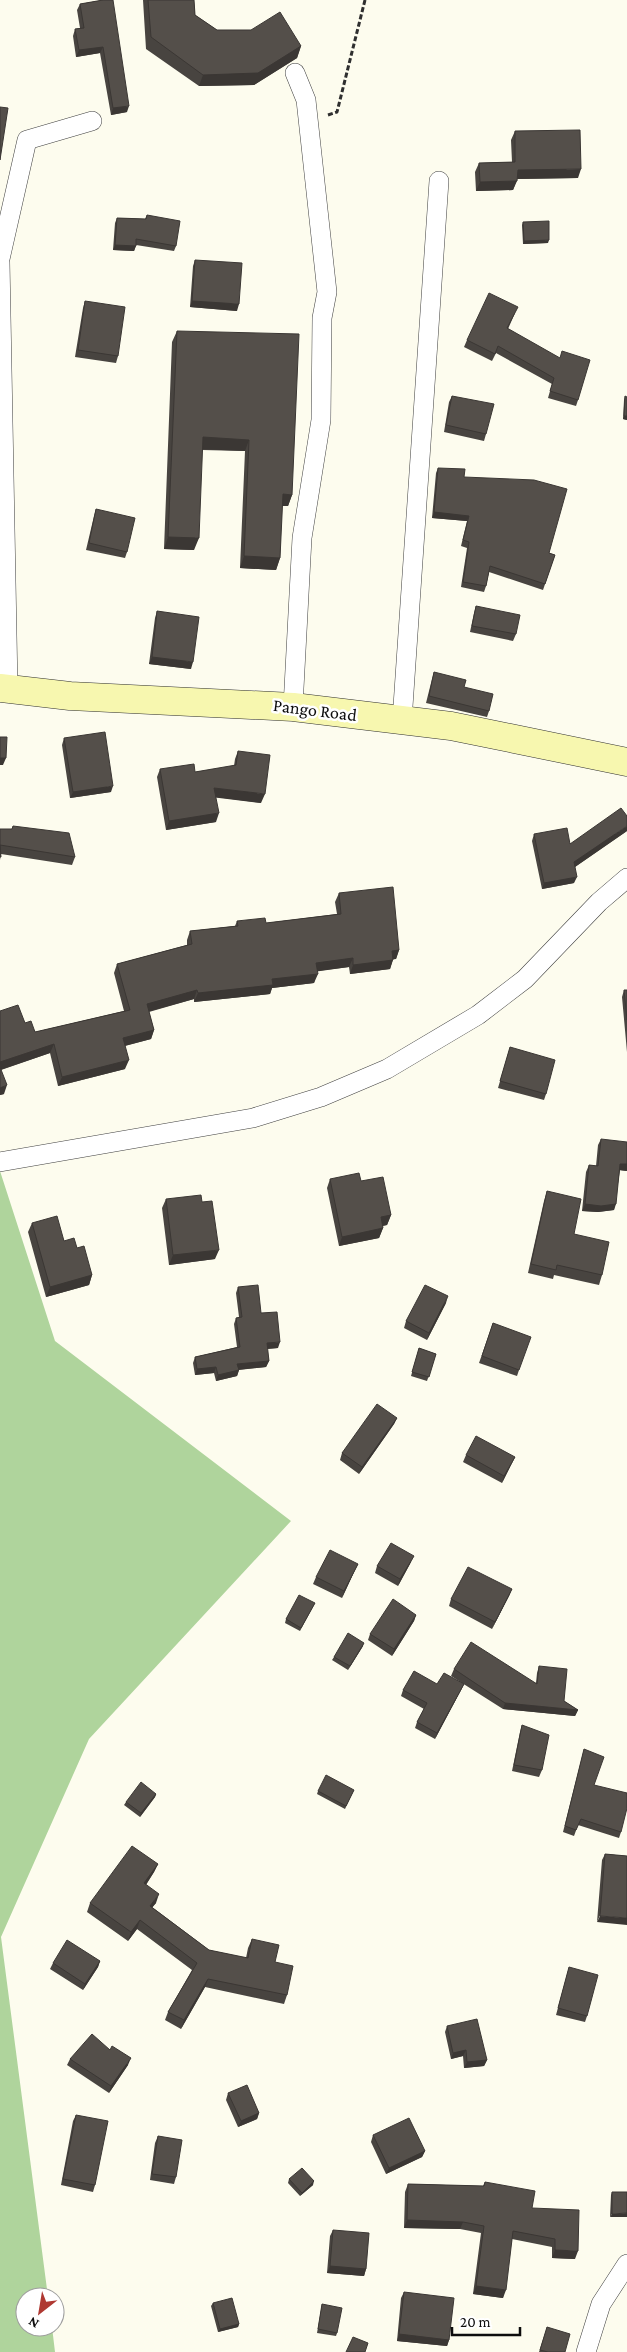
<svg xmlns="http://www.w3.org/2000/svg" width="627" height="2352" font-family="'Crimson Pro',serif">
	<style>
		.forest { fill: #afd49c }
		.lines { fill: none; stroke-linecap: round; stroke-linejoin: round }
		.street-casing { stroke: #404040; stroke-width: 20 }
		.secondary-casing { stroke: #2f2f2f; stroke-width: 29 }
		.path { stroke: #2f2f2f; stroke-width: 3; stroke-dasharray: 5 2.5; stroke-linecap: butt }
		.street { stroke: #fff; stroke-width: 19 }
		.secondary { stroke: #f7f7af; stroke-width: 28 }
		.wall { fill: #484440 }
		.shaded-wall { fill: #3b3734 }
		.building { fill: #544f4a; stroke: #3b3734 }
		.labels { text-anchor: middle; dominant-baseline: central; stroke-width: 5; stroke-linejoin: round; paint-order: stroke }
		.street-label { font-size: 18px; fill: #0d0d0d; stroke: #fff }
	</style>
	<rect width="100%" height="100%" fill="#fdfcee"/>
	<path class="forest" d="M0,1171L55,1341L291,1521L89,1739L1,1937L48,2297H25V2327H52L55,2352H0Z"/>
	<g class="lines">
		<defs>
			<path id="street" d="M0,259L27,140L92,121
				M0,262L8,688
				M293,707L302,538L321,420L322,318L327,292L306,100L295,73
				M402,721L439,181
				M0,1162L253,1118L321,1097L387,1069L478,1015L525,979L599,902L627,878
				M586,2352L601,2304L627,2264"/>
			<path id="secondary" d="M0,688L70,696L293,707L451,726L627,762"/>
		</defs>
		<use href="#street" class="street-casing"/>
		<use href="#secondary" class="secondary-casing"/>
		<path class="path" d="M328,115L337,112L365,0"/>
		<use href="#street" class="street"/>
		<use href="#secondary" class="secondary"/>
	</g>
	<path class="wall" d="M103,0L127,112L111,115L100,53L76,57L73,36L75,29L80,28L77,10L80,4Z
		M143,0H194L195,15L217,30L301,46L297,58L254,85L199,86L146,49Z
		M515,131L578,178L517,179L513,190L476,191L475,172L479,163L512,162L511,140Z
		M147,215L176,246L174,251L136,245L134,251L113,250L115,223L117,218L145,219Z
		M523,222L548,243L523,244L522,225Z
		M195,260L237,311L190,307L193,266Z
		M85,301L118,356L116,363L75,357L83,308Z
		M515,313L508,329L578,400L576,406L548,398L552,384L496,353L492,361L464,347L467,340Z
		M177,331L292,495L288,506H282L280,558L276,570L240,568L245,451L202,450L194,550L164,549L172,342Z
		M452,396L486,434L484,441L444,432L449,402Z
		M625,396L627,420L623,419L624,400Z
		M438,468L464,477L549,553L555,555L543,590L489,572L486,586L484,592L461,587L467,548L461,546L467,521L432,518L436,473Z
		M96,509L127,552L125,558L86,550L94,516Z
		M476,606L516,634L513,641L470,632L474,613Z
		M157,611L191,669L149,664L155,618Z
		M434,672L464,687L489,711L487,717L426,703L432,679Z
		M64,738L111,792L70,798L62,745Z
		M238,751L261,803L216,797V822L166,830L157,777L160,769L195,772L234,766L235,759Z
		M13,826L75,857L72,865L1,854L0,860V829H12Z
		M627,831L575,867L574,883L542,889L532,841L534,834L570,844Z
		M339,893L399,950L396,959H393L390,969L350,974L349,967L317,971L314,983L272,988L270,994L194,1002V999L149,1012L154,1030L151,1039L125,1046V1069L58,1086L50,1053L1,1070L4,1094L0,1095V1011L25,1023L35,1032L124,1011L114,973L117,964L187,945V940L190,931L235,926L237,921L266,923L337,914L335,902Z
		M624,990H627V1052L622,997Z
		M510,1047L546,1094L544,1100L498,1088Z
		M601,1139L627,1171L620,1170L614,1210L598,1212L582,1211L586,1172L589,1165L596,1166L598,1145Z
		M330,1179L361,1181L391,1215L387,1225L382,1226L383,1228L379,1238L339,1246L327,1188Z
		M547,1191L574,1234L602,1275L599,1285L554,1275L553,1279L528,1273L544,1201Z
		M166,1199L202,1202L215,1259L169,1265L162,1208Z
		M32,1223L77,1248L92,1275L89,1285L46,1297L28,1232Z
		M238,1287L261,1313L278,1348L267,1349L269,1361L266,1367L239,1370L237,1376L216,1381L214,1373L195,1375L193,1363L195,1357L237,1347L234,1324L236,1318L239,1317L236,1293Z
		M446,1303L427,1340L404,1328L406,1321Z
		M493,1323L519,1370L517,1376L479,1363Z
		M419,1348L436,1354L427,1381L411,1376Z
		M397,1418L394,1424L359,1474L340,1460L342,1453Z
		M466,1455L515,1457L502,1483L463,1462Z
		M411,1562L398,1586L375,1573L377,1566Z
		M358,1564L355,1570L342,1598L313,1584L316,1577Z
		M512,1589L509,1596L492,1629L449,1606L451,1599Z
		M315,1603L300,1631L285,1623L286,1619Z
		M416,1615L414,1621L392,1656L368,1640L370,1634Z
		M363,1646L348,1670L332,1660L334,1657Z
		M539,1666L564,1701L578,1710L575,1716L503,1709L451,1676L454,1669L536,1683L537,1673Z
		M437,1684H464L461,1690L435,1739L415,1728L417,1722L424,1709L401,1696L403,1690Z
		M522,1725L542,1770L539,1777L512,1771L520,1732Z
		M584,1749L594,1785L621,1832L619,1838L578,1825L574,1836L563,1832Z
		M354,1790L345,1809L317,1794L318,1791Z
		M156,1794L155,1797L140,1817L124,1805L126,1802Z
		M605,1854L627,1856L597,1922L602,1860Z
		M158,1864L154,1872L146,1885L156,1903L152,1907L209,1950L246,1958L248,1948L252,1939L275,1962L287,1995L284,2004L205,1987L181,2029L165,2020L168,2012L192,1970L137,1929L128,1941L87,1912L90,1903Z
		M100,1961L98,1967L83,1990L50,1969L53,1963Z
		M569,1967L587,2016L585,2022L556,2015Z
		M447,2026L487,2060L484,2066L464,2068L463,2056L451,2059L445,2032Z
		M110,2050L128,2065L109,2093L67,2065L70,2059Z
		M228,2093L259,2113L257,2119L238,2127L226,2100Z
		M76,2115L95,2185L93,2192L61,2185L73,2121Z
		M373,2135L425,2151L422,2157L386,2174L371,2142Z
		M158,2136L176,2177L174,2184L150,2180L155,2143Z
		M289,2179L313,2185L300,2196L288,2183Z
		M485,2182L532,2208L575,2259L552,2258V2247L512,2239L503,2298L473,2294L481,2233L460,2229L404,2228L405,2192L408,2184L483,2186Z
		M612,2192H627L610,2217L611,2195Z
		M333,2230L366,2269L364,2276L327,2273L330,2236Z
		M404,2292L449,2340L447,2346L397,2341L401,2298Z
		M213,2303L239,2324L238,2327L218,2332L211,2306Z
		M322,2304L337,2333L336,2336L317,2333Z
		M547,2327L565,2352H539Z"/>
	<path class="shaded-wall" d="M301,46L297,58L254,85L199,86L203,75Z
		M103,47L100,53L76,57L79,50Z
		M129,106L127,112L111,115L113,108Z
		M581,169L578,178L514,179L518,170Z
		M517,181L513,190L476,191L480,182Z
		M549,240L548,243L523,244L524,241Z
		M115,245L136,246L134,251L113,250Z
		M192,301L239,304L237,311L190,307Z
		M624,416H627V420L623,419Z
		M203,437L249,440L245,451L198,449Z
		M283,494L292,495L288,506H278Z
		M434,512L469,516L467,521L432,518Z
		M168,537L199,538L194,550L164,549Z
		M244,556L280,558L276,570L240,568Z
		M152,657L193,662L191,669L149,664Z
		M0,758H6L3,765H0Z
		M113,786L111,792L70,798L73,792Z
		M214,788L265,794L261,803L211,797Z
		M219,813L216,822L166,830L169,821Z
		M627,826V831L572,869L574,862Z
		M577,877L574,883L542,889L544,883Z
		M399,950L396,959L389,960L392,951Z
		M353,958L349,967L313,972L316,963Z
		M393,960L390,969L350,974L353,965Z
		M318,974L314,983L272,988L270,994L194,1002L198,993L272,979Z
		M197,990L194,999L143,1013L147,1004Z
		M154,1030L151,1039L120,1047L123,1038Z
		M54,1044L50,1053L0,1070V1062Z
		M129,1060L125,1069L58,1086L62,1077Z
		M7,1085L4,1094L0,1095V1088Z
		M620,1164H627V1171L618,1170Z
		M585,1204H616L614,1210L598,1212L582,1211Z
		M391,1215L387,1225L377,1227L381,1217Z
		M383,1228L379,1238L339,1246L342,1237Z
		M219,1250L215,1259L169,1265L173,1255Z
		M92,1275L89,1285L46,1297L50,1287Z
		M448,1296L446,1303L427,1340L429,1333Z
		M280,1342L278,1348L265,1349L267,1343Z
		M269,1361L266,1367L235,1370L237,1364Z
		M216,1367L214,1373L195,1375L197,1369Z
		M239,1370L237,1376L216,1381L218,1375Z
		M397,1418L394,1424L359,1474L362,1467Z
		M515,1457L502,1483L504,1476Z
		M414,1556L411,1562L398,1586L400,1579Z
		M358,1564L355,1570L342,1598L344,1591Z
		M512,1589L509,1596L492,1629L495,1622Z
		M416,1615L414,1621L392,1656L394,1649Z
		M364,1643L363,1646L348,1670L350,1666Z
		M464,1684L461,1690L435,1739L437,1733Z
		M505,1703L578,1710L575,1716L503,1709Z
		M156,1794L155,1797L140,1817L141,1813Z
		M158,1864L154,1872L141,1892L144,1883Z
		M159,1894L156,1903L147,1914L150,1906Z
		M600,1916L627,1918V1925L597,1922Z
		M140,1920L137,1929L128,1941L131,1932Z
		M100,1961L98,1967L83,1990L85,1984Z
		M208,1979L205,1987L181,2029L184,2020Z
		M466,2050L463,2056L451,2059L453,2053Z
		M131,2058L128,2065L109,2093L111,2086Z
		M487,2060L484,2066L464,2068L467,2062Z
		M259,2113L257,2119L238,2127L241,2121Z
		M425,2151L422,2157L386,2174L389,2168Z
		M314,2181L313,2185L300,2196L302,2193Z
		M627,2213V2217H610L612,2214Z
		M407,2220L463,2222L460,2229L404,2228Z
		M555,2250L578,2251L575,2259L552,2258Z
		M330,2266L366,2269L364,2276L327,2273Z
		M476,2286L506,2290L503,2298L473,2294Z
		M239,2324L238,2327L218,2332L220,2329Z
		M399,2334L449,2340L447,2346L397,2341Z"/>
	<path class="building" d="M103,0H113L129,106L113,108L103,47L79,50L75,29L84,28L80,4Z
		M148,0H194L195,15L217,30H251L280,12L301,46L258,73L203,75L151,37Z
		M0,107L8,108L0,160Z
		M580,130L581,169L518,170L517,181L480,182L479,163L515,162V131Z
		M147,215L180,221L176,246L136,239V246L115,245L117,218L146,219Z
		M549,221V240L524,241L523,222Z
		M195,260L242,263L239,304L192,301Z
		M489,293L518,307L507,328L560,358L562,351L590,360L578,400L550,391L554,378L498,346L495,354L467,340Z
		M85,301L125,307L118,356L78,350Z
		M177,331L299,334L292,495L283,494L280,558L244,556L249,440L203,437L199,538L168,537Z
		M452,396L494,404L486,434L446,425Z
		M625,396L627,397V416H624Z
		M438,468L465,469L464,477L534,480L567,489L549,553L555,555L545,584L490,566L486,586L463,582L469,542L463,540L469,516L434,512Z
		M96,509L135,518L127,552L89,543Z
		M476,606L520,615L516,634L472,626Z
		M157,611L199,617L193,662L152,657Z
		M434,672L466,680L464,687L493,694L489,711L429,696Z
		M105,732L113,786L73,792L64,738Z
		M0,737H7L6,758H0Z
		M238,751L270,755L265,794L214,788L219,813L169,821L160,769L194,764L195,772L236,765Z
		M621,808L627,816V826L574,862L577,877L544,883L534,834L567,828L570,844Z
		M13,826L69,833L75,857L0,845L1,857H0V829H12Z
		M393,887L399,950L392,951L393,960L353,965V958L316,963L318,974L272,979L273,985L198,993L197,990L147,1004L154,1030L123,1038L129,1060L62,1077L54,1044L0,1062V1011L18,1005L25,1023L31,1021L35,1032L130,1010L117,964L192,944L190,931L238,926L237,921L265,918L266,923L341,914L339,893Z
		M624,990H627V1020Z
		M510,1047L555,1060L546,1094L500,1081Z
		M0,1067L7,1085L0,1088Z
		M601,1139L627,1142V1164H620L616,1204L601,1206L585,1204L589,1165L598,1166Z
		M359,1173L361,1181L383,1177L391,1215L381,1217L383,1228L342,1237L330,1179Z
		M547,1191L581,1199L574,1234L609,1242L602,1275L557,1265L556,1270L531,1264Z
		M201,1195L202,1202L212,1201L219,1250L173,1255L166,1199Z
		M57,1216L64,1241L74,1238L77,1248L84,1246L92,1275L50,1287L32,1223Z
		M258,1285L261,1313L277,1312L280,1342L267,1343L269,1361L237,1364L239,1370L218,1375L216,1367L197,1369L195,1357L240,1347L236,1318L242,1317L238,1287Z
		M425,1285L448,1296L429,1333L406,1321Z
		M493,1323L531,1337L519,1370L482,1356Z
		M419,1348L436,1354L429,1377L412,1372Z
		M377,1404L397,1418L362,1467L342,1453Z
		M476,1436L515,1457L504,1476L466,1455Z
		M391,1543L414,1556L400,1579L377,1566Z
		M330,1550L358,1564L344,1591L316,1577Z
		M468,1567L512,1589L495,1622L451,1599Z
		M299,1595L315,1603L301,1628L286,1619Z
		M393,1599L416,1615L394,1649L370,1634Z
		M348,1633L364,1643L350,1666L334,1657Z
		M471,1642L537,1684L539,1666L567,1669L564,1701L578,1710L505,1703L454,1669Z
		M414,1671L437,1684L444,1673L464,1684L437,1733L417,1722L427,1703L403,1690Z
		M522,1725L549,1735L542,1770L514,1765Z
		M584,1749L604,1757L594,1785L627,1793V1808L621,1832L581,1819L576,1830L565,1826Z
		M326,1775L354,1790L346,1806L318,1791Z
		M141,1782L156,1794L141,1813L126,1802Z
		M132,1846L158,1864L144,1883L159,1894L150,1906L209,1950L248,1958L252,1939L279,1945L275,1962L293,1966L287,1995L208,1979L184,2020L168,2012L197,1963L140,1920L131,1932L90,1903Z
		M605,1854L627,1856V1918L600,1916Z
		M67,1940L100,1961L85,1984L53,1963Z
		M569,1967L598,1975L587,2016L558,2008Z
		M477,2019L487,2060L467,2062L466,2050L453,2053L447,2026Z
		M92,2034L110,2050L112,2046L131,2058L111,2086L70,2059Z
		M247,2085L259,2113L241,2121L228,2093Z
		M76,2115L108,2121L95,2185L63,2179Z
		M409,2118L425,2151L389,2168L373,2135Z
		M158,2136L182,2140L176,2177L152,2174Z
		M302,2168L314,2181L302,2193L289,2179Z
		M485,2182L535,2191L532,2208L579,2210L578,2251L555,2250V2239L513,2231L506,2290L476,2286L484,2226L463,2222L407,2220L408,2184L484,2186Z
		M612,2192H627V2213L612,2214Z
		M333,2230L369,2233L366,2269L330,2266Z
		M404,2292L454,2298L449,2340L399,2334Z
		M232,2298L239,2324L220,2329L213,2303Z
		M322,2304L342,2308L337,2333L318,2329Z
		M547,2327L570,2334L565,2352H548L540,2350Z
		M353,2337L368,2343L365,2352H346Z"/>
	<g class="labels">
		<g class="street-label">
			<text transform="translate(315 710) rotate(7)">Pango Road</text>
		</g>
	</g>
	<g transform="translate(40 2312) rotate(211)"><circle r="24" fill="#ffffff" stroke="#9e9e9e"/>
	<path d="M0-4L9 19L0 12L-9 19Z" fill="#af3932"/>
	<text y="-8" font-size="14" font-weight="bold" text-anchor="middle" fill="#0d0d0d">N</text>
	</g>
	<path d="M452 2327v8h68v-8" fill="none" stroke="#0d0d0d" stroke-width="2.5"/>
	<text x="460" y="2327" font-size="15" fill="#0d0d0d" stroke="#ffffff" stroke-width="4" paint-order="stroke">20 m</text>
</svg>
